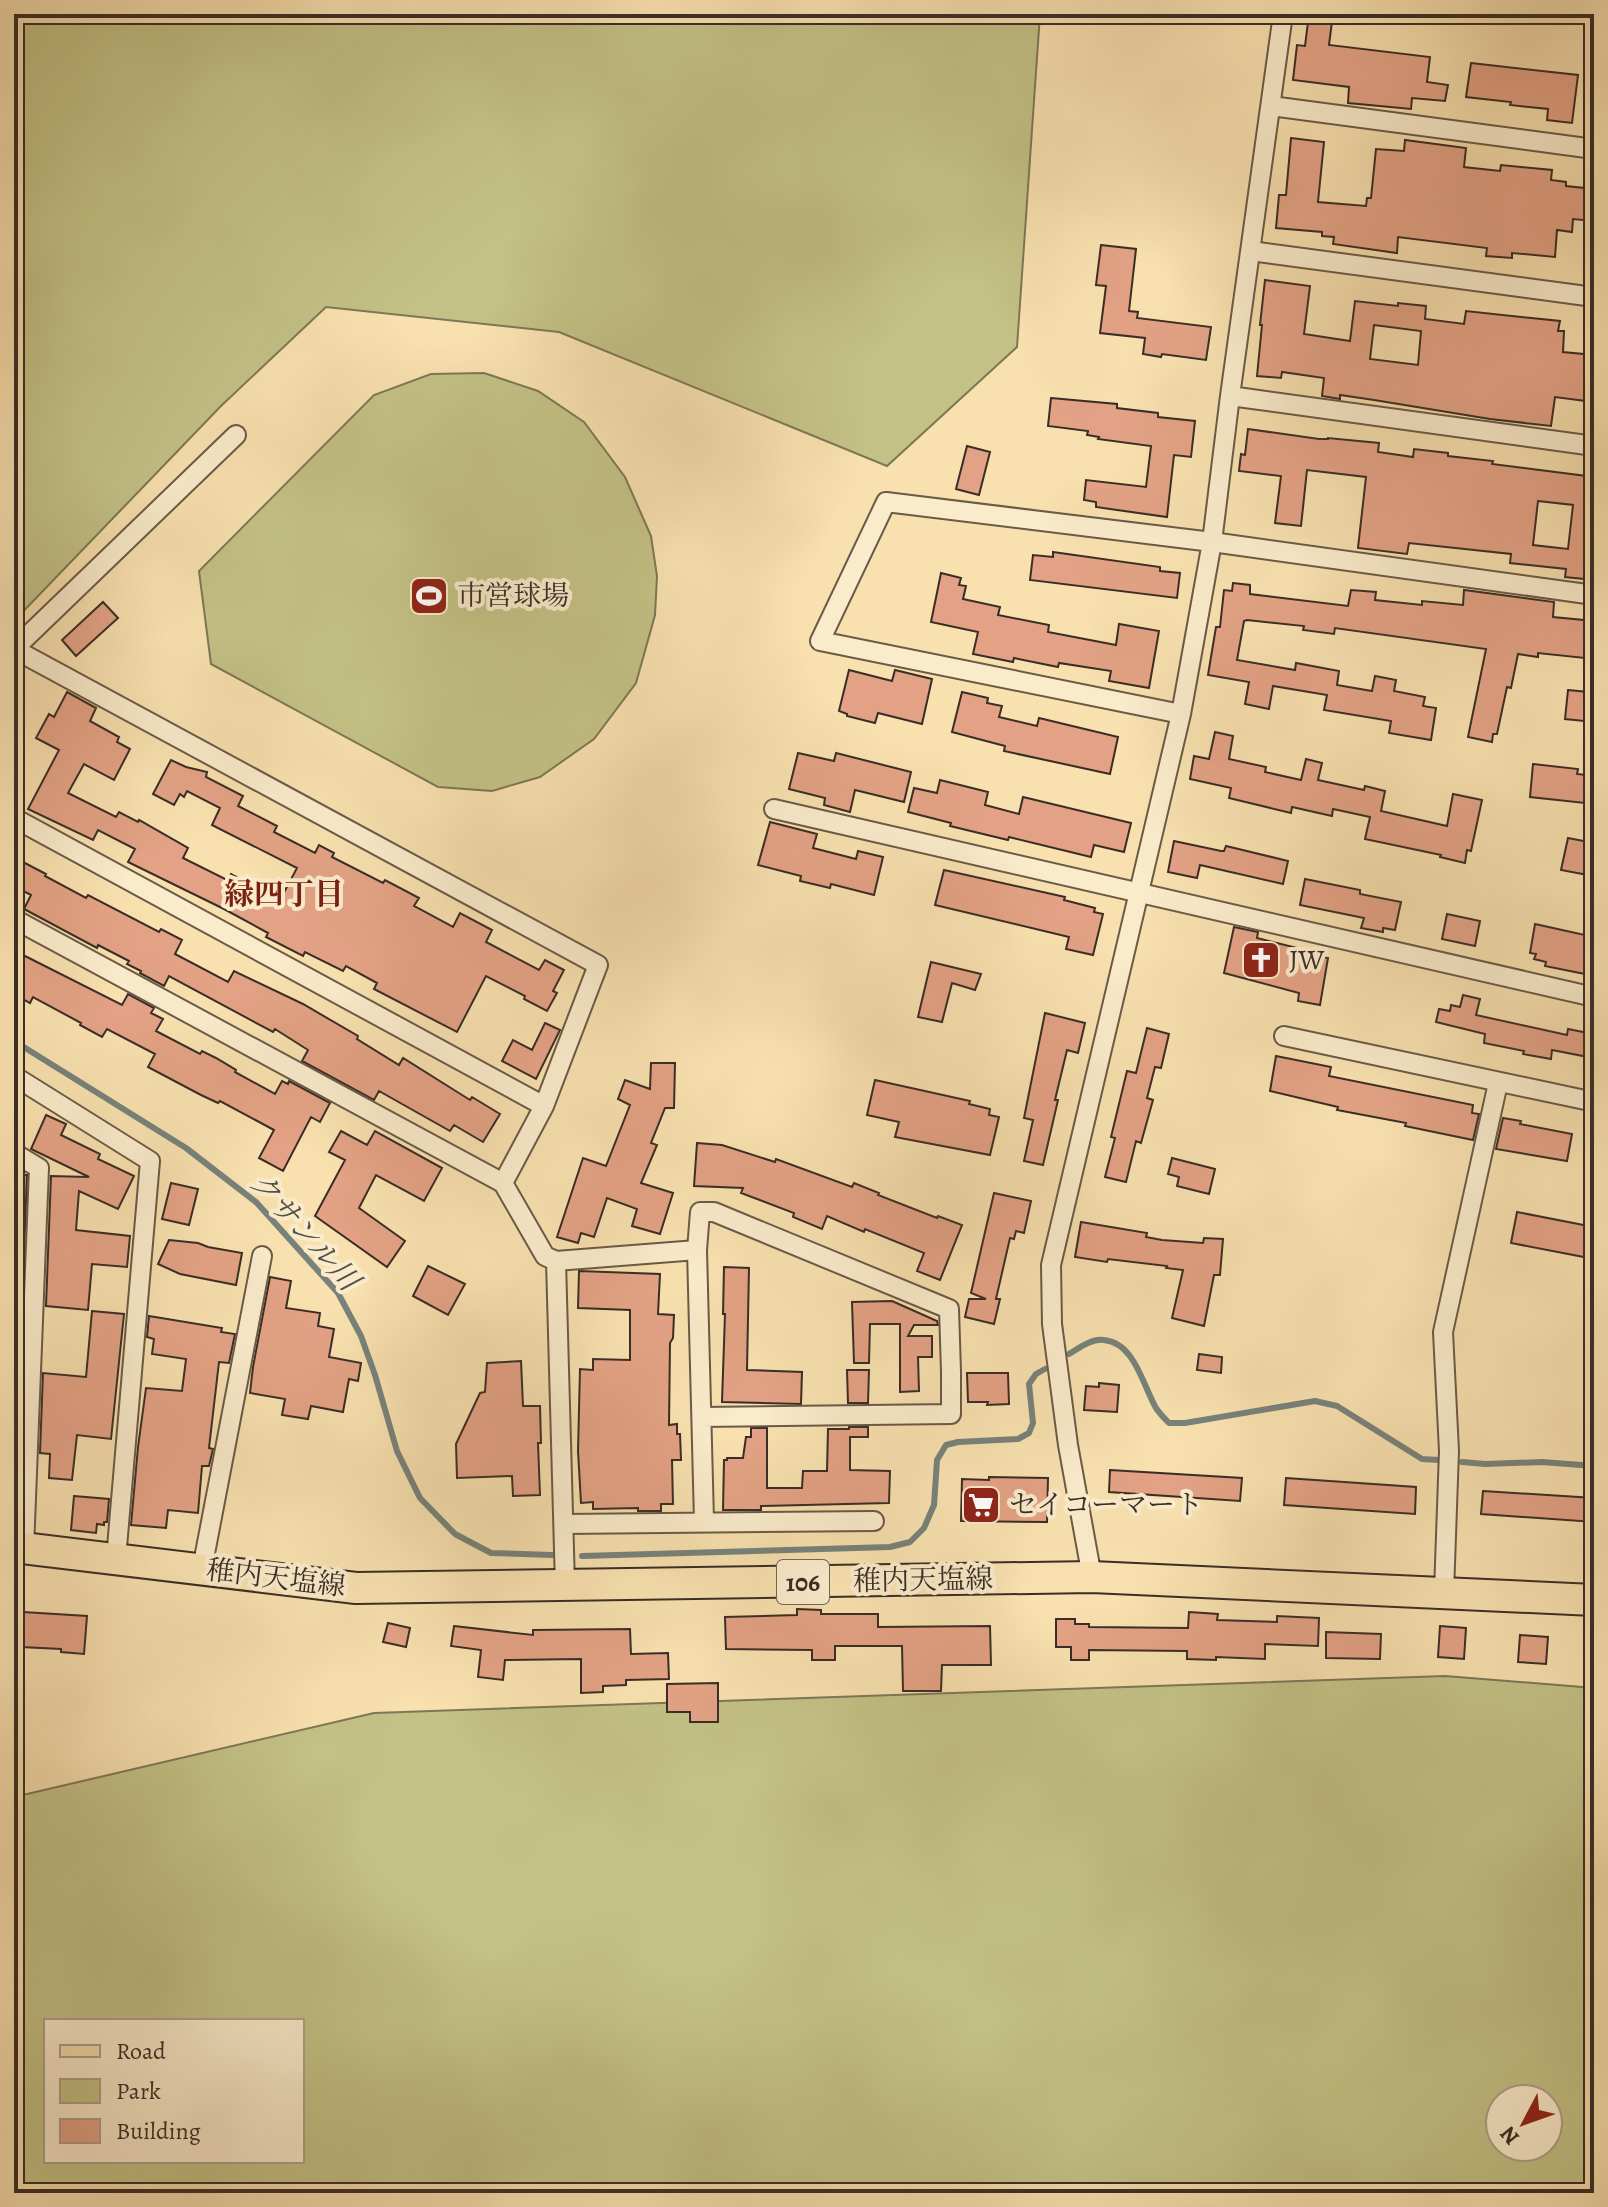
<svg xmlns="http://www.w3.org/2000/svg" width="1608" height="2207" font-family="Alegreya,'Noto Serif JP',serif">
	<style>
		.green { fill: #c3c186; stroke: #7e7756; stroke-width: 2; fill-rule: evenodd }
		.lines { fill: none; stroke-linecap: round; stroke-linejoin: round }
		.stream { stroke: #77827a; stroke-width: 6 }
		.building { fill: #e3a285; stroke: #3a2d26; stroke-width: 2; fill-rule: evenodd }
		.minor-casing { stroke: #6a5a48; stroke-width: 22 }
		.primary-casing { stroke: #3a2d26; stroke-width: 34 }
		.minor { stroke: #faebcb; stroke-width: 18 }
		.primary { stroke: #f8e0af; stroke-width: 30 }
		.labels { text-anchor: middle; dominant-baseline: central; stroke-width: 8; stroke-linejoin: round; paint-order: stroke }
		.shield { fill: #faebcb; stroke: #746658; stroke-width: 2 }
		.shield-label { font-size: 26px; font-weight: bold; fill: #3a2d26 }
		.poi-label { font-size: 28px; fill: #3a2d26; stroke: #faebcb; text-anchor: start }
		.street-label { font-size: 28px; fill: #3a2d26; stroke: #faebcb }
		.neighbourhood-label { font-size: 30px; font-weight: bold; fill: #7a1f14; stroke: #faebcb }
		.water-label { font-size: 30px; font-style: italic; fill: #535049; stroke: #faebcb }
	</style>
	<rect width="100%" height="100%" fill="#f8e0af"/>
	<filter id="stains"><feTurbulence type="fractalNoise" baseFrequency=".0025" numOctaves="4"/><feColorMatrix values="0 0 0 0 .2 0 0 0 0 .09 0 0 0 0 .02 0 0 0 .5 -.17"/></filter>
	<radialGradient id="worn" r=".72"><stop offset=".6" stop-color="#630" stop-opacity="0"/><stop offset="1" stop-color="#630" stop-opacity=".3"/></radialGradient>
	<path class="green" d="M14,14H1040L1017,347L887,466L559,332L326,307L221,406L14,621Z
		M484,373L538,391L584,422L625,477L651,536L657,576L655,615L636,683L594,739L540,777L492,791L438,787L211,664L199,571L374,395L431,374Z
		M1445,1676L1594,1688V2193H14V1797L374,1713ZM46,2021H302V2161H46ZM1500,2099H1548V2147H1500Z"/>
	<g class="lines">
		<path class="stream" d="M14,1041L186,1148L256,1202L338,1293L361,1336L375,1375L397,1451L420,1498L455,1534L491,1553L552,1555
			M1069,1354C1079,1348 1092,1338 1104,1340C1135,1343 1143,1386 1156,1408C1160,1414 1164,1418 1169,1423H1185L1315,1401L1337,1406L1422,1459L1439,1460
			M1462,1462L1485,1464L1542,1462L1594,1466
			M582,1556L890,1547L910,1542L924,1528L934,1505L937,1460L946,1445L958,1442L1018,1439L1029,1433L1033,1423L1029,1384L1036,1374L1045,1369"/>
	</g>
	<path class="building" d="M1309,14H1333L1329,45L1430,57L1427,82L1448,85L1445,101L1412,98L1411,109L1348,103L1349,87L1293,80L1297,45L1305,46Z
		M1471,63L1578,75L1572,123L1547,120L1548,109L1510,105L1511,102L1466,97Z
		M1291,138L1324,142L1318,202L1366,206L1367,198H1371L1376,149L1404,151L1405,140L1466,148L1464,167L1500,171L1501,165L1552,170L1551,180L1566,182V186L1594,189V221L1573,219L1572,232L1557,230L1555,257L1512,253V258L1486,256L1487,248L1398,237L1397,253L1333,244L1334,237L1322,236V232L1276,228L1279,195H1286Z
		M1101,245L1136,249L1129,311L1138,312L1137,318L1211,327L1206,360L1162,354L1161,357L1143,354L1145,338L1100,333L1106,286L1096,285Z
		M1265,280L1310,286L1304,334L1350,341L1355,301L1398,306V303L1426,306L1425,319L1464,324L1466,311L1560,321L1558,331H1564L1563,352L1594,355V402L1555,397L1551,426L1490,419L1374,400L1340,395V399L1322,396L1324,378L1282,372L1281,378L1257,376L1262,325H1260ZM1374,325L1421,331L1418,365L1370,359Z
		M1051,398L1117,404V408L1158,413V417L1195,421L1191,457L1174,455L1167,517L1096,507V502L1084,500L1086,480L1146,487L1151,446L1098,439L1099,437L1087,435L1088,431L1048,426Z
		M1248,429L1319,439H1328V438L1379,443L1378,452L1413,457L1414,449L1448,453V456L1493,461L1492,464L1594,477V580L1565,577L1566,569L1510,563L1511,554L1409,543L1407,554L1358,548L1366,477L1307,470L1301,526L1275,523L1281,476L1239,471L1241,454L1245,455ZM1538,501L1573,505L1568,549L1533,545Z
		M967,446L990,452L979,495L956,489Z
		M1053,552L1160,567V571L1180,573L1177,598L1030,580L1033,555L1053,557Z
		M941,573L961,578L959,585L966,586L963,599L1000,607L998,615L1049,625L1048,632L1116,645L1119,624L1159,631L1149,688L1109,681L1111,671L1059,663L1058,667L1014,658L1013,662L973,654L978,632L931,622Z
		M1233,583L1250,585V594L1348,606L1351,590L1376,592L1375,600L1422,605V601L1463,605L1464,590L1554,602L1553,617L1594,621V659L1538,653V657L1518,654L1511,688L1507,687L1497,734H1493L1492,742L1468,737L1486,649L1335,628L1334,634L1303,630L1304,626L1247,620L1244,621L1237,660L1295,670L1296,663L1339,671L1337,685L1372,691L1375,676L1396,680L1394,691L1425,697L1423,706L1436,708L1431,740L1389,733L1391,721L1324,710L1327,695L1273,686L1269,709L1245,704L1249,682L1208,675L1216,627H1220L1224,590L1232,591Z
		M103,602L118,618L76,656L62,640Z
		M849,670L892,681L895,670L932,679L922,724L878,713L875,723L847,716V714L839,711Z
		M1568,690L1588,692L1584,721L1565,719Z
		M67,692L96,708L90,721L119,737L117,742L130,749L114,780L84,764L68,793L116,817L119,812L138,822L139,820L188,848L183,858L227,880L231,874L280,900L297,868L212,825L220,808L187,791L184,797L180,794L174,805L153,794L171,760L186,767L207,772L206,777L243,796L238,806L277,826L274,832L315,853L319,845L334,853L332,857L383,883L385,880L419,898L414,906L453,927L460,913L492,930L486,942L539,970L545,960L564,970L553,991L557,993L547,1011L524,999L525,996L486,976L457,1032L374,989L377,983L346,966L343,971L305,952L303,956L266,937L268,933L224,909L128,862L135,849L98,830L93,840L28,809L59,750L36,738L49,714L54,717Z
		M962,692L988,698L987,703L1002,706L999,717L1037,726L1039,718L1118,737L1110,774L1004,751L1005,746L952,732Z
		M1215,732L1233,736L1229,759L1266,767L1265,772L1301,780L1306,759L1322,763L1318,780L1364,790L1365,786L1385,791L1381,811L1447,826L1453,794L1482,800L1471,851L1467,850L1465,863L1440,857L1441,855L1365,839L1370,817L1333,809L1332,816L1292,807L1291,813L1229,798L1231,788L1190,779L1194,756L1209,759Z
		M798,753L834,761L836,753L911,772L904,802L855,790L850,812L824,805L825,798L789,789Z
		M1533,764L1578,769L1577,774L1594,776V804L1530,797Z
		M940,780L988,792L985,805L1019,814L1023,797L1131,823L1124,852L1094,845L1091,857L1009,837L1008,840L950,826L951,823L908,812L914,788L937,793Z
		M770,822L817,834L813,848L856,859L858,851L883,857L874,895L831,884L830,888L800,881L801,876L758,865Z
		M1568,838L1594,843L1588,875L1561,870Z
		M1174,841L1221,851H1224L1226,846L1288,861L1283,884L1200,865L1197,878L1168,872Z
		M21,861L46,874L45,876L86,898L88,895L159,932L161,929L182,940L175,954L228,982L234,971L303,1004L358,1036L357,1039L399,1065L403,1058L470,1100L472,1097L500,1114L483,1142L454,1125L450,1131L379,1091L374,1100L302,1061L308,1050L275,1029L273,1032L169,976L164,986L140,973L141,971L127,964L129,961L98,945L97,948L24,909L31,895L14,886V874Z
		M944,870L1065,897L1064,900L1095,908L1094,912L1103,914L1093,955L1066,949L1069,937L935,905Z
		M1305,879L1360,890V894L1401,902L1395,930L1383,928V932L1361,928L1364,918L1300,905Z
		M1447,914L1480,921L1475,946L1442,939Z
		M1535,924L1594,937V963L1587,962L1585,974L1545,966L1546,962L1534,959L1536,954L1530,953Z
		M1234,927L1258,932L1257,938L1297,948L1296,953L1328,958L1320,1005L1298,1001L1299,993L1224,973Z
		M25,956L122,1005L128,994L154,1008L151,1013L163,1019L156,1031L200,1054L202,1051L216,1058L236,1070L235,1072L275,1094L282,1081L288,1084L289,1081L330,1103L320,1122L311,1117L283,1171L259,1158L274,1130L220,1101L218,1103L201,1095L148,1067L155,1054L107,1029L102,1037L80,1025L81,1023L33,997L30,1003L14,994V976Z
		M931,962L981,974L975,990L952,983L942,1022L918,1017Z
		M1463,995L1480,999L1476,1015L1567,1035L1568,1029L1593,1034L1588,1057L1552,1050L1551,1059L1523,1054L1524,1051L1484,1043L1485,1034L1436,1022L1439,1009L1450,1011L1451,1005L1460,1007Z
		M1045,1013L1085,1023L1078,1053L1067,1050L1055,1100H1058L1043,1165L1024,1161L1033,1120L1024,1118Z
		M545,1023L560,1030L536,1079L502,1061L513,1040L532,1050Z
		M1147,1028L1169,1034L1161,1068L1155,1067L1147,1098L1153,1100L1141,1143L1136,1141L1126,1182L1105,1177L1115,1138L1111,1137L1127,1071L1136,1073Z
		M1276,1056L1331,1067L1329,1076L1473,1105L1472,1113L1479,1114L1473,1140L1405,1126L1406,1123L1337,1110L1338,1107L1270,1091Z
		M651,1063H675L674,1108H665L651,1143L657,1145L641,1183L673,1193L660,1234L632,1226L637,1209L607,1198L594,1237L581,1233L578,1243L557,1237L583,1158L606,1166L630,1105L618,1099L625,1080L650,1089Z
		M875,1080L970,1101L969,1104L990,1109L989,1115L999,1117L990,1155L895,1137L899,1122L867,1115Z
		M46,1115L66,1124L61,1135L100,1154L98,1159L134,1176L118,1209L79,1191L76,1230L130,1236L127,1267L92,1264L88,1310L46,1306L51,1176L89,1177L31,1149Z
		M1503,1118L1521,1121L1520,1124L1572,1134L1567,1161L1496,1149Z
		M341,1131L367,1145L375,1131L442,1168L424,1201L376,1175L359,1208L405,1241L387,1267L315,1216L345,1160L329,1152Z
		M697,1143L722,1145L775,1162L776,1159L852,1187L854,1183L879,1193L878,1195L937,1218L938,1216L962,1225L940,1280L917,1271L924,1253L865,1229L864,1232L827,1216L822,1229L793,1217L794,1213L741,1193L743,1188L694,1186Z
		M1172,1158L1215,1169L1209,1194L1177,1186L1179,1177L1168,1174Z
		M14,1175H27L22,1304L14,1302Z
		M171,1183L198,1189L189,1225L162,1219Z
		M994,1193L1031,1201L1024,1233L1016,1231L1014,1239L1010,1238L996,1299H1000L994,1324L965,1317L969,1299H986L971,1293Z
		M1517,1212L1594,1227V1259L1511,1243Z
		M1081,1222L1147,1233L1146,1237L1162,1240L1203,1243L1204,1238L1223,1239L1220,1275H1214L1204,1326L1172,1318L1183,1270L1166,1268L1167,1266L1108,1259L1107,1262L1075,1257Z
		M169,1240L198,1243L208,1247L242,1253L236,1285L180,1274L158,1264Z
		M428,1266L465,1284L448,1315L413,1296Z
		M724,1267L749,1268L747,1370L802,1372L801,1404L722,1402L725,1314H723Z
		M579,1271L660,1274L658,1314L674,1315L673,1338L670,1343L669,1425L677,1424V1434H680L681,1460H672L673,1504H661V1511H638V1508L593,1509V1502L581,1503L578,1451L580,1369L593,1370V1359L630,1360V1310L578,1308Z
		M270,1277L291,1281L286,1308L320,1313L318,1326L334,1329L329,1357L361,1363L358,1381L349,1379L343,1412L311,1406L308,1419L282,1415L285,1399L250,1393L253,1367Z
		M892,1301L937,1321L938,1325H914L908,1336H932V1357H918L919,1391L900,1392V1324H870L869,1363H854L852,1302Z
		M92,1311L124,1314L111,1439L77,1435L72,1480L49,1478L50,1454L40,1453L43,1373L86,1377Z
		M149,1316L222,1328L221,1332L235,1334L229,1363L219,1362L209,1448L213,1449L209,1466H202L198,1513L168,1510L166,1528L131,1525L138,1447L146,1388L182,1391L186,1359L152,1354L154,1339L147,1337Z
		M1199,1354L1222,1357L1221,1373L1197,1370Z
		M521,1361L523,1406H540L541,1443H538L540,1495L513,1496L512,1476L457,1478L456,1444L480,1393L485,1392L487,1363Z
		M847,1370H869L868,1403H848Z
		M967,1373H1008L1009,1404L987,1405L988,1402H968Z
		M1099,1383L1119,1385L1117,1412L1084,1410L1086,1386L1099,1387Z
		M849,1427H868V1437H850V1470L890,1471L889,1503L761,1506V1510H723L724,1460H727V1458H743L746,1437H751V1428H767V1488H802L803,1471H827L828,1429H849Z
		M1110,1470L1242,1478L1240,1501L1109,1492Z
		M989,1477L1048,1478L1047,1522L961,1521L962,1479L989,1480Z
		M1286,1478L1416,1487L1415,1514L1284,1505Z
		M1483,1491L1594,1498V1522L1481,1514Z
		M74,1496L109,1499L107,1522H104V1525L97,1524L96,1533L71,1530Z
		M797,1609L821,1610V1614H878V1627L990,1626L991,1665H942L941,1691H903L902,1646H835V1660H812V1650L726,1649L725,1617L797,1615Z
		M23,1612L87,1616L84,1654L61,1652V1649L21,1647Z
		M1189,1612L1218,1614L1217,1620L1277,1622V1616L1319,1618L1318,1646L1265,1644V1659L1216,1657V1660L1187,1659V1651L1089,1650V1660H1071V1647H1056V1619H1075V1624H1089V1627L1188,1628Z
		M388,1623L410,1628L406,1647L383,1642Z
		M454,1626L533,1635V1630L630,1629L631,1654L668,1653L669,1679L626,1680V1685L603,1686V1692L581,1693V1659L505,1660L503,1680L478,1677L481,1650L451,1646Z
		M1440,1626L1466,1628L1464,1659L1438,1657Z
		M1326,1632L1381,1634L1380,1659L1326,1658Z
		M1520,1635L1548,1637L1546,1664L1518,1662Z
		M718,1683V1722H690V1712H667V1684Z"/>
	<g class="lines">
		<defs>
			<path id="minor" d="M1271,106L1594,149
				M1251,251L1594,297
				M1230,396L1594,446
				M14,649L598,965L544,1106L503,1183
				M14,649L236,435
				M1181,714L820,641L886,502L1212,542L1594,595
				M774,809L1594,997
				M14,818L544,1106
				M14,919L503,1183L545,1256L556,1261L565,1586
				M1284,1036L1585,1100L1594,1097
				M14,1076L150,1161L116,1559
				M14,1153L39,1168L24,1549
				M697,1250L704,1521
				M556,1261L697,1250L700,1212H714L949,1309L951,1372V1414L702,1417
				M564,1524L874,1521
				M202,1569L262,1256
				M1092,1577L1068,1445L1052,1324L1051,1265L1181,714L1212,542L1230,396L1283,14
				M1444,1592L1449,1451L1443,1332L1498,1083"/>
			<path id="primary" d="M14,1547L356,1588L1092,1577L1594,1600"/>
		</defs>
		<use href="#minor" class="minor-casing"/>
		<use href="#primary" class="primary-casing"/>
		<use href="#minor" class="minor"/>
		<use href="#primary" class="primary"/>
	</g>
	<defs>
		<symbol id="stadium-square" viewBox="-11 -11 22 22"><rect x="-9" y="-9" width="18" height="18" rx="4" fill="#8f2418" stroke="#faebcb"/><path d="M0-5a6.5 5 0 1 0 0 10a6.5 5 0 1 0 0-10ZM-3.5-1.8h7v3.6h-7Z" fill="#fff"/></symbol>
		<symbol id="church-square" viewBox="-11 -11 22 22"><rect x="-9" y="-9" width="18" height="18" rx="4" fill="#8f2418" stroke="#faebcb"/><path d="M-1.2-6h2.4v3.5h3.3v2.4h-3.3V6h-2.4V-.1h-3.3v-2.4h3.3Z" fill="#fff"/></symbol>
		<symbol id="supermarket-square" viewBox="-11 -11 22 22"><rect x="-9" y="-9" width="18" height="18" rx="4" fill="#8f2418" stroke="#faebcb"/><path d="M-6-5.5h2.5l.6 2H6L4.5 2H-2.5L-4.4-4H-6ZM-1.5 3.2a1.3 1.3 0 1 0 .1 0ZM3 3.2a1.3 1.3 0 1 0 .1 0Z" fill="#fff"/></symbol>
	</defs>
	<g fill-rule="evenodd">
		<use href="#stadium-square" x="407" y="574" width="44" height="44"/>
		<use href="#church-square" x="1239" y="938" width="44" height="44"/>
		<use href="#supermarket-square" x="959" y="1483" width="44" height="44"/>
	</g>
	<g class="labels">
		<rect class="shield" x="777" y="1560" width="52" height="44" rx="6"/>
		<g class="shield-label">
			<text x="803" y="1582">106</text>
		</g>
		<g class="poi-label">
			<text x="457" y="596">市営球場</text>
			<text x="1289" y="960">JW</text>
			<text x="1009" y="1505">セイコーマート</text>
		</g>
		<g class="street-label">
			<text transform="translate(276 1578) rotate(7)">稚内天塩線</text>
			<text transform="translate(923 1580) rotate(-1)">稚内天塩線</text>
		</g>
		<g class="neighbourhood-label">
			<text x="284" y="894">緑四丁目</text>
		</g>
		<g class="water-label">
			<text transform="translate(304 1231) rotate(48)">クサンル川</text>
		</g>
	</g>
	<rect width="1608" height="2207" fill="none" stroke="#f8e0af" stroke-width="48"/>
	<rect x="16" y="16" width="1576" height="2175" fill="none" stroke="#3a2d26" stroke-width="4"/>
	<rect x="24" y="24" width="1560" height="2159" fill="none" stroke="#3a2d26" stroke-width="2"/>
	<rect x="44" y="2019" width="260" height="144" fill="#faebcb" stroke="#ad9f89" stroke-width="2"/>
	<rect x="60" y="2045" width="40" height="12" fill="#f8e0af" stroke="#ad9f89" stroke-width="2"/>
	<text x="116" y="2059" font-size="24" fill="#3a2d26">Road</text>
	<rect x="60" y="2079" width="40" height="24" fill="#c3c186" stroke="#ad9f89" stroke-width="2"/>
	<text x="116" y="2099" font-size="24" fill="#3a2d26">Park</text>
	<rect x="60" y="2119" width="40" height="24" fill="#e3a285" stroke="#ad9f89" stroke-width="2"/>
	<text x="116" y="2139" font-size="24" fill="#3a2d26">Building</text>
	<g transform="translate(1524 2123) rotate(229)"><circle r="38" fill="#faebcb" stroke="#ad9f89" stroke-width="2"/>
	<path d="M0-6L14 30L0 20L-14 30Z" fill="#8f2418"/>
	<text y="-12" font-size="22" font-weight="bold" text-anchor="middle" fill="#3a2d26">N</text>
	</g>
	<rect width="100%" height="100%" filter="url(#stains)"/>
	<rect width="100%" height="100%" fill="url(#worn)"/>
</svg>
